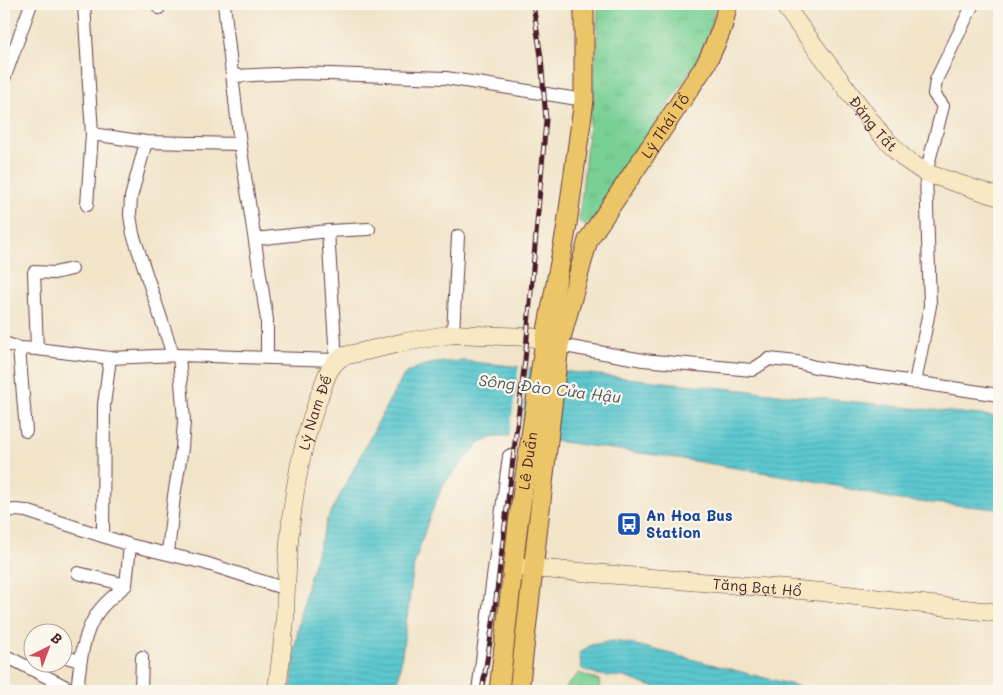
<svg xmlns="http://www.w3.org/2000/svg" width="1003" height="695" font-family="Mali,sans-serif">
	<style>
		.grass { fill: url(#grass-tufts); stroke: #627860 }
		.wetland { fill: url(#wetland-marsh); stroke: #627860 }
		.water { fill: url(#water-rules); stroke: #52747d }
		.pier { fill: #f1e4c9 }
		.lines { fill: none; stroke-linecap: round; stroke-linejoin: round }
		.street-casing { stroke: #633d43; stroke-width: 14 }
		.secondary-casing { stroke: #633d43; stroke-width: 19 }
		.primary-casing { stroke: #633d43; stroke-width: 21 }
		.street { stroke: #fff; stroke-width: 12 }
		.secondary { stroke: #f8e8c3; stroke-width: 18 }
		.primary { stroke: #edc569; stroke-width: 19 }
		.rail-casing { stroke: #4a1f2b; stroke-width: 5 }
		.rail { stroke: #fbf7ec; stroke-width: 3; stroke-dasharray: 9; stroke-linecap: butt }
		.labels { text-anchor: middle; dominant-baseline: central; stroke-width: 4.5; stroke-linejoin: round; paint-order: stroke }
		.street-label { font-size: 15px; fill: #4a1f2b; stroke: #fbf7ec }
		.transit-label { font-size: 15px; font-weight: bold; fill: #164399; stroke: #fbf7ec; text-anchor: start }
		.water-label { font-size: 16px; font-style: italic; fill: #505a64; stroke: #fbf7ec }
	</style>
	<defs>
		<pattern id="grass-tufts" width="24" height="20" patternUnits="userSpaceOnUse" patternTransform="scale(1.25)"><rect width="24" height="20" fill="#79d095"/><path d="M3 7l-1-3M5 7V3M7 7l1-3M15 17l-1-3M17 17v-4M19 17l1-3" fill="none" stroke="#6ab281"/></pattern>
		<pattern id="wetland-marsh" width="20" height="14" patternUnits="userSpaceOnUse" patternTransform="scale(1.25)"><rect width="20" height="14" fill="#79d095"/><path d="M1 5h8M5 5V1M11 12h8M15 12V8" fill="none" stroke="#6ab281"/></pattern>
		<pattern id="water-rules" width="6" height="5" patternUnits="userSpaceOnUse" patternTransform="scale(1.25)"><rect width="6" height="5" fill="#5bc8cf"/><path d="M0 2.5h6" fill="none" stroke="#51abb2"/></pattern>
	</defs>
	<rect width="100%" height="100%" fill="#fbf7ec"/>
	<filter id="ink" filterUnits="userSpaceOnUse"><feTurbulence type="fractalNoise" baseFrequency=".02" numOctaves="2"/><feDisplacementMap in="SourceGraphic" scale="10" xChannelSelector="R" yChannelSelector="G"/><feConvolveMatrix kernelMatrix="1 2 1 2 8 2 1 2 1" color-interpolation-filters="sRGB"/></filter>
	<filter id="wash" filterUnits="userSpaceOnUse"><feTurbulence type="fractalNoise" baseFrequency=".0096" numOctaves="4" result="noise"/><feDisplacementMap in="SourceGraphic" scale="20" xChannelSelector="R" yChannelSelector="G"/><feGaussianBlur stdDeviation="1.12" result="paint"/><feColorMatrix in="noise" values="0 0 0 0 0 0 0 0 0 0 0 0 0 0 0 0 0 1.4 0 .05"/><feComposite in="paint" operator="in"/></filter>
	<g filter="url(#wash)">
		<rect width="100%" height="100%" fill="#f1e4c9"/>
		<path class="grass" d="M598,4H717L707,39L698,59L591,224L585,226L579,221L597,46Z"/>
		<path class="wetland" d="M579,673L599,680L600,691H562Z"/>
		<path class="water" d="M464,361L999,417V509L899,500L810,480L669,457L519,436H494L479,443L443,485L428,521L414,565L397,691H291L296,641L307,587L327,520L388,403L404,375C421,362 444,362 464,361Z
			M613,641L632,644L816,691H664L625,677L599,675L582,669L579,653L591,645Z"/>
		<path class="pier" d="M519,365L529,366L520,439H509Z"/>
	</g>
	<g filter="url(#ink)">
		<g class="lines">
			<defs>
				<path id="street" d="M84,4L92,134L146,142L240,144
					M158,4L159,8
					M224,4L240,144L267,320V358
					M233,76L300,73L446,78L584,100
					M4,79L31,4
					M146,142L131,197L130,215L133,234L173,355
					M87,205L92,134
					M255,239L328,231L369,229
					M453,334L458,236
					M4,343L19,348L37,349L110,358L179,355L336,360L328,231
					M559,345L643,360L752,370L769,359L797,362L815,367L999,395
					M19,348L26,431
					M37,349L34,272L54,273L72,269
					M915,383L930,306L926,173L943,106L934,94L936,80L973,4
					M4,511L16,510L26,511L130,545L205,563L286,589
					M103,536L104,405L110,358
					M168,553L174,496L182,448L184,421L179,355
					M78,573L126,585
					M4,655L74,691
					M62,656L80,661
					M77,691C80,665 82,634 98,612C105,602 117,593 126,585L130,545
					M141,691L142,657
					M478,691L509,456"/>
				<g id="secondary">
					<path id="s1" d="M783,4L879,132L905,159L926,173L999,197"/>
					<path id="s2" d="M520,567L822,592L999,613"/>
					<path id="s3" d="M277,691C279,671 282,651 284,630C286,617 285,602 286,588C289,523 296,458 319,397C325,381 328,364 344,356L405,342L453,334L531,337L559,345"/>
				</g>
				<g id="primary">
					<path id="s4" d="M499,691L518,524L545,341L566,231L584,100V4"/>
					<path id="s5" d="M519,691L559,345L588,240L706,64C715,45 725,26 727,4"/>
				</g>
			</defs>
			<use href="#street" class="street-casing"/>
			<use href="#secondary" class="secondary-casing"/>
			<use href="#primary" class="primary-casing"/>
			<use href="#street" class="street"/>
			<use href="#secondary" class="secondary"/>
			<use href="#primary" class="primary"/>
			<defs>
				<path id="rail" d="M482,691L493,623L525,360L546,120L541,57L533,4"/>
			</defs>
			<use href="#rail" class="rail-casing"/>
			<use href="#rail" class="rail"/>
		</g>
	</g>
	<defs>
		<symbol id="bus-square" viewBox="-11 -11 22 22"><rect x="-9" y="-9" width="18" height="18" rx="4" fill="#1a4fb4" stroke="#fbf7ec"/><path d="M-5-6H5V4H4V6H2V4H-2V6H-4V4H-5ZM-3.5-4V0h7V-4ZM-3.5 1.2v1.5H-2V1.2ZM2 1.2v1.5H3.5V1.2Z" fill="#fff"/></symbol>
	</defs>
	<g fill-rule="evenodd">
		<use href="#bus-square" x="615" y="510" width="28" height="28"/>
	</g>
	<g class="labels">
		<g class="street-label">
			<text stroke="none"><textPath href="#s1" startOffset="150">Đặng Tất</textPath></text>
			<text stroke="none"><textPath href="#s5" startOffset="595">Lý Thái Tổ</textPath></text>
			<text stroke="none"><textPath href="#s3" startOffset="282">Lý Nam Đế</textPath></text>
			<text stroke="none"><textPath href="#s4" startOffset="232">Lê Duẩn</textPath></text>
			<text stroke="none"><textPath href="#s2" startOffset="238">Tăng Bạt Hổ</textPath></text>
		</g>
		<g class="transit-label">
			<text x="646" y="515">An Hoa Bus<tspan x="646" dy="17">Station</tspan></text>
		</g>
		<g class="water-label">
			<text transform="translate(550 388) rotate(7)">Sông Đào Cửa Hậu</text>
		</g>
	</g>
	<rect width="1003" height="695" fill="none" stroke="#fbf7ec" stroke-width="20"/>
	<g transform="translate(48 648) rotate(42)"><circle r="24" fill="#fbf7ec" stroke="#b4a19f"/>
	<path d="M0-4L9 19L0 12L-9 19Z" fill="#d1495b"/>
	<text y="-8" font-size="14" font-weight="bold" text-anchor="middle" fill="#4a1f2b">B</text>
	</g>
</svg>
